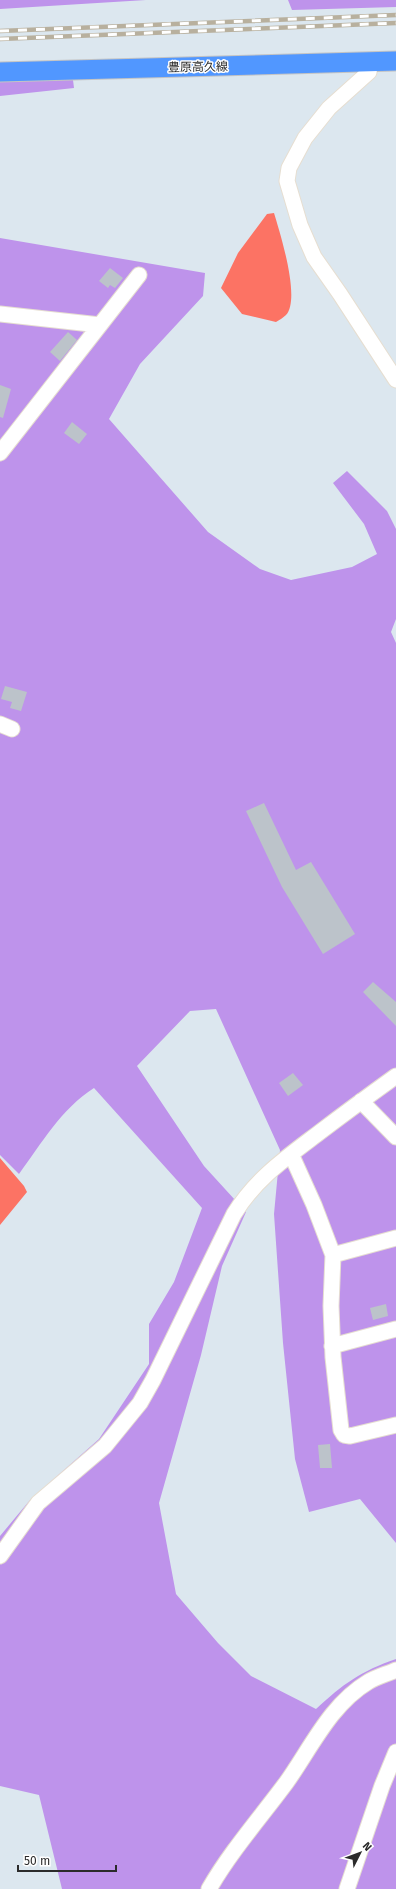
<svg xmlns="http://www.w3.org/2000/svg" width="396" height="1889" font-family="'Fira Sans','Noto Sans JP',sans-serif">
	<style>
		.green { fill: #be93eb }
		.water { fill: #fc7364 }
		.building { fill: #bcc3ca }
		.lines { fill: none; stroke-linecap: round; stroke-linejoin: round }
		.minor-casing { stroke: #e6ded1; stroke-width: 17 }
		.major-casing { stroke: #c4c4c4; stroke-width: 21 }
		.minor { stroke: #fff; stroke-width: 15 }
		.major { stroke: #5197ff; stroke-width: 19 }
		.rail-casing { stroke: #b8b09e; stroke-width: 4.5 }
		.rail { stroke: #fff; stroke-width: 3; stroke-dasharray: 9; stroke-linecap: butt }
		.labels { text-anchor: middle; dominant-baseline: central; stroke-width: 3; stroke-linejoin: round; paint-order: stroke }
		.street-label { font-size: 12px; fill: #2b2b2b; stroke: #fff }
	</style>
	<rect width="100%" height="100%" fill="#dce7ef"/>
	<path class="green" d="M0,0H146L0,9Z
		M288,0H396V7L292,10Z
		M0,78L73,80L74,88L0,96Z
		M0,238L205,273L203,296L140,364L109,419L208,532L260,569L291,580L352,567L377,554L364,524L333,483L347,471L387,511L396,529V619L391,632L396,643V1543L360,1499L309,1512L295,1459L283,1343L274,1214L280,1150L216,1009L190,1011L137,1066L204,1166L246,1212L222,1266L201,1355L159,1503L176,1594L218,1643L251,1676L316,1709C343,1684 361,1671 396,1659V1889H62L39,1795L0,1786V1536L30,1500L99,1439L149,1364V1324L174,1282L202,1208L94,1088C62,1108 41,1144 19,1174L0,1155Z"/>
	<path class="water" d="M274,213C280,233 301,299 286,315C283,318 279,320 276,322L242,314L221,288L238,253L267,214Z
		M0,1158L24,1186L27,1192L0,1225Z"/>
	<path class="building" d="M110,268L123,278L115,288L110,285L108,288L99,281Z
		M68,332L77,340L60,361L50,352Z
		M0,385L11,389L3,418L0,417Z
		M72,422L87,434L79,444L64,433Z
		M5,686L27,692L21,711L10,708L12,702L1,699Z
		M264,803L296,870L311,862L355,934L323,954L282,887L246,811Z
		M373,982L396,1002V1026L363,992Z
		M293,1073L303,1085L288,1096L279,1083Z
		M386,1304L388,1316L373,1320L370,1308Z
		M330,1444L332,1468H320L318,1445Z"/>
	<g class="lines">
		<defs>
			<path id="minor" d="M371,62L369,72L329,108L305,138L289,168L287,181L300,225L314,257L340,294L396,380
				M0,314L100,325
				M0,453L139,275
				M0,724L12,729
				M361,1101L396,1137
				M291,1154L314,1205L333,1255L331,1306L333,1357L341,1430L344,1435L350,1436L396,1425
				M333,1255L396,1238
				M332,1346L396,1329
				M0,1556L38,1503L105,1446L140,1403L153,1380L234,1214C256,1178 287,1157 320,1132C345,1113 371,1094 396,1076
				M209,1889C231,1851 260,1818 286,1783C311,1748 330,1705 368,1682C376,1677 387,1674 396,1670
				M347,1889L382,1786L396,1752"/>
			<path id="major" d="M0,72L396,61"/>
		</defs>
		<use href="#minor" class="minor-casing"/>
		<use href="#major" class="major-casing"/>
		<use href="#minor" class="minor"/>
		<use href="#major" class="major"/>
		<defs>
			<path id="rail" d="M0,31L396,15
				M0,39L396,23"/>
		</defs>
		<use href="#rail" class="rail-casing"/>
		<use href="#rail" class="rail"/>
	</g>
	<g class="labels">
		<g class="street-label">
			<text transform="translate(198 67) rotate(-1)">豊原高久線</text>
		</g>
	</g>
	<g transform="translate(360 1853) rotate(48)" stroke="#ffffff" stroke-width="3" paint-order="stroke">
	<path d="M0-3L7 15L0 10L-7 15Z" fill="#2b2b2b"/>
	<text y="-6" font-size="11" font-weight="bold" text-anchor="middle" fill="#2b2b2b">N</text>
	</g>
	<path d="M18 1865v6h98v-6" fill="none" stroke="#2b2b2b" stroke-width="2"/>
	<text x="24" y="1865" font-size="12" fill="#2b2b2b" stroke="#ffffff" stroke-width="3" paint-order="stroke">50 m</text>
</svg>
